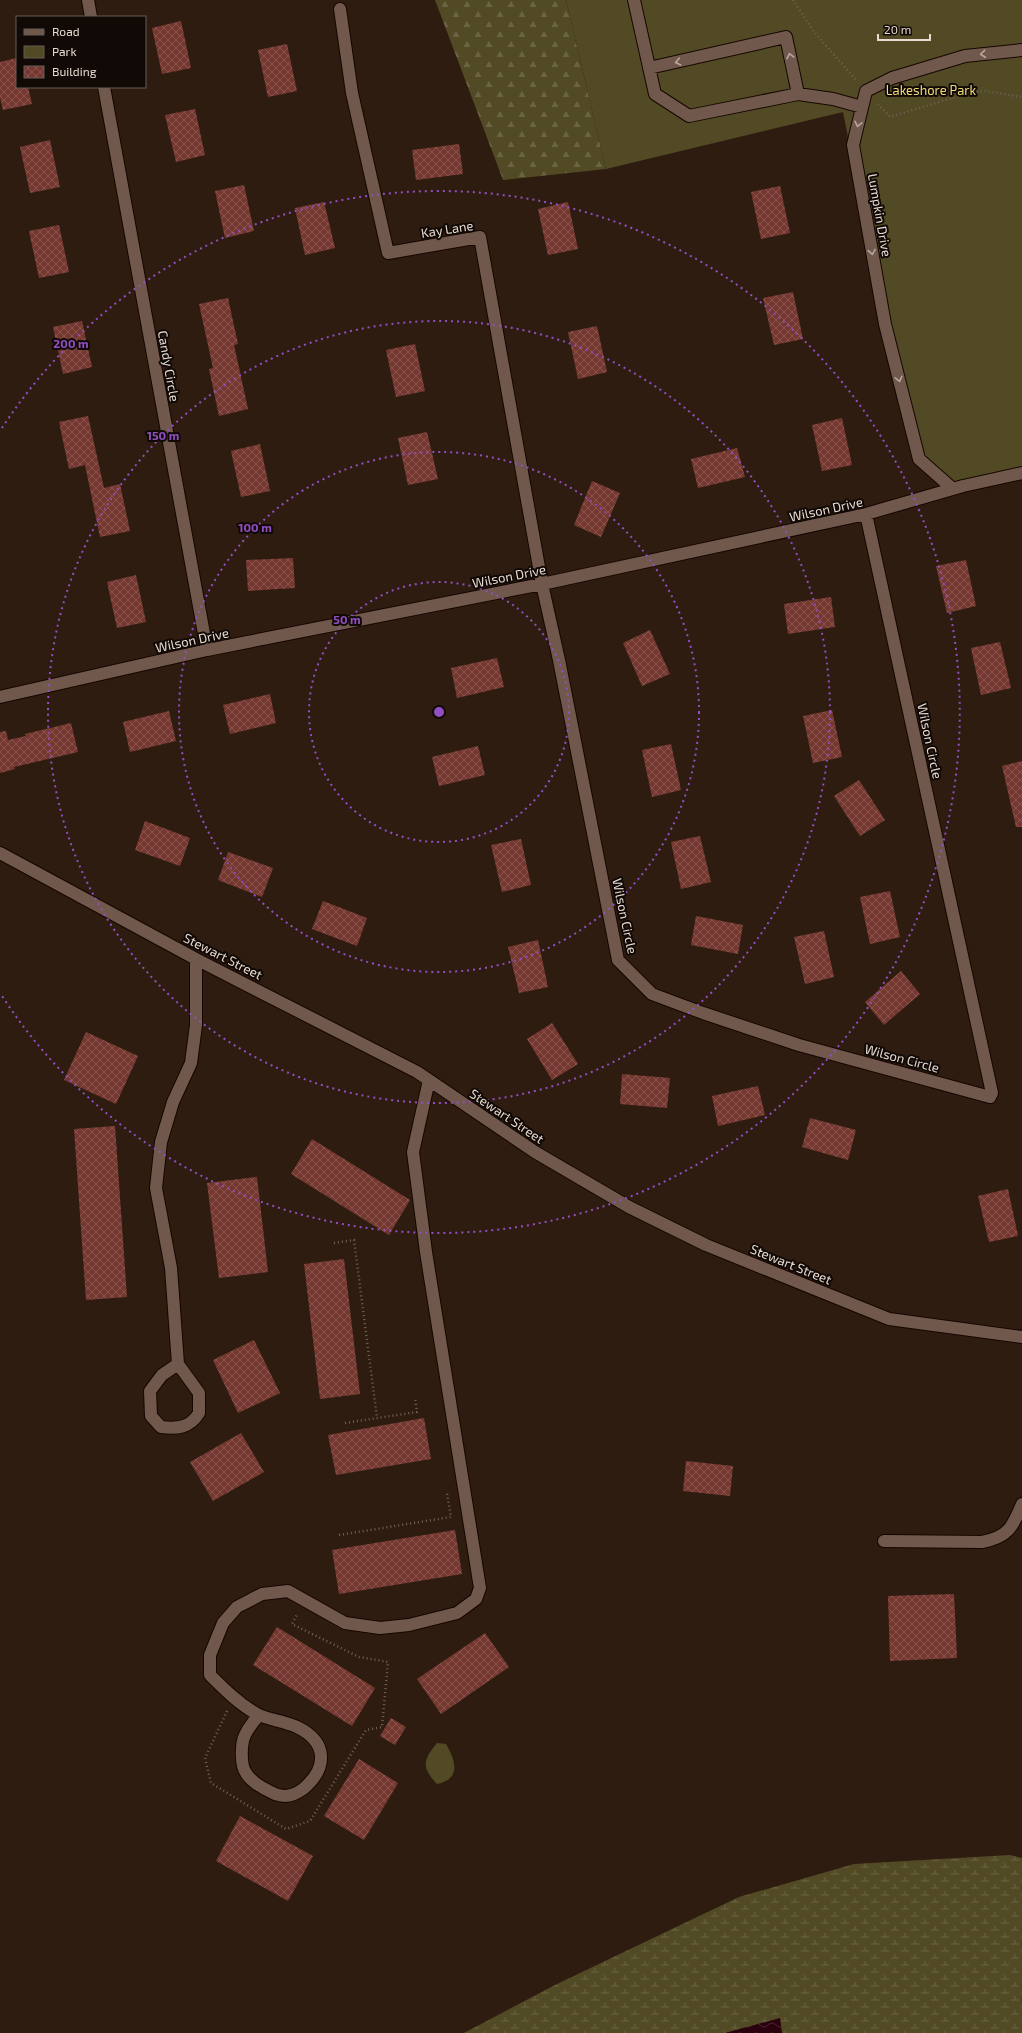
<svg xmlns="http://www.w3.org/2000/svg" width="1022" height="2033" font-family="'Exo 2',sans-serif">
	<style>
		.forest { fill: url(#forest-firs) }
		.wetland { fill: url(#wetland-marsh) }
		.park { fill: #514a24 }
		.water { fill: url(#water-waves) }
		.building { fill: url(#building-cross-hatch) }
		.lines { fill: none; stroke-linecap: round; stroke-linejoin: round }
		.minor-casing { stroke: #160600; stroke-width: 14 }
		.path { stroke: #736258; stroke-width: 2.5; stroke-dasharray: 1 3; stroke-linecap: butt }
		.minor { stroke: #70594c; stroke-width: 12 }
		.oneway { stroke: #b8a79d }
		.ring { fill: none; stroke: #914fc3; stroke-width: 2; stroke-dasharray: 2 4 }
		.labels { text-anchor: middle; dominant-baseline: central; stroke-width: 4; stroke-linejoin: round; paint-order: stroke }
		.park-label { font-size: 13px; fill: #efdd7e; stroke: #110905 }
		.street-label { font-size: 13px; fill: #e8dbd3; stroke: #110905 }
		.centre { fill: #914fc3; stroke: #110905; stroke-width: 2 }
		.ring-label { font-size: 12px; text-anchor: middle; font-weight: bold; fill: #914fc3; stroke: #110905; stroke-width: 4; stroke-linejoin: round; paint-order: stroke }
	</style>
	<defs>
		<pattern id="forest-firs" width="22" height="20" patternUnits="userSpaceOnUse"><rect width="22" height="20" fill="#514a24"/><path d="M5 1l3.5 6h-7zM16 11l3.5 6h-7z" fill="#6a6443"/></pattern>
		<pattern id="wetland-marsh" width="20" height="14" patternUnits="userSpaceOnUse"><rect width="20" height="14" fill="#514a24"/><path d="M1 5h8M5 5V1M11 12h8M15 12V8" fill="none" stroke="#6a6443"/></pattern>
		<pattern id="water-waves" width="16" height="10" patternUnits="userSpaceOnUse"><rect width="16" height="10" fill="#2a020e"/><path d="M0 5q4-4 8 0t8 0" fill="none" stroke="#492630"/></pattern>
		<pattern id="building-cross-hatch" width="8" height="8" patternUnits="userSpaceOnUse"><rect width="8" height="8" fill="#753830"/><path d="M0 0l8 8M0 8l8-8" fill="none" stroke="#89544d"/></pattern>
	</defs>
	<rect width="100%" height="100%" fill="#2f1c10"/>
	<path class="forest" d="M435,0H566L606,169L503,180Z"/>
	<path class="wetland" d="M1010,1855L1022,1858V2033H464L555,1985L739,1897L854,1864Z"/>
	<path class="park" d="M566,0H1022V474L953,489L919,459L885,324L843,112L606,169Z
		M437,1743L446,1744C456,1761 461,1779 437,1784C421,1767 423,1760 437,1743Z"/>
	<path class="water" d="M780,2018L782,2033H725Z"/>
	<path class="building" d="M181,21L191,68L162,74L152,28Z
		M287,44L297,91L268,97L258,50Z
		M17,58V87H28L32,104L3,110L0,98V62Z
		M195,109L205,155L176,162L165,115Z
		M50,140L60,187L30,193L20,147Z
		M459,144L463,174L416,180L412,150Z
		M244,185L254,231L225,238L215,191Z
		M780,186L790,233L761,239L751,192Z
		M324,202L335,248L305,255L295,208Z
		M568,202L578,249L548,255L538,209Z
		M59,225L69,272L39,278L29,231Z
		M793,292L803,339L774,345L763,298Z
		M228,298L238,344L234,345L248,409L219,416L209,369L213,368L199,304Z
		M82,321L92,367L63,374L53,327Z
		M597,326L607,372L578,379L568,332Z
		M415,344L425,391L396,397L386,350Z
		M88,416L104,488L120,484L130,531L100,537L85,465L69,469L59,422Z
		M842,418L852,465L822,471L812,425Z
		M427,432L438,479L408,485L398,438Z
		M260,444L270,491L241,497L231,451Z
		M737,448L745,477L698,488L691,459Z
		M592,481L620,493L601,537L574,525Z
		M293,558L295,588L248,591L246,560Z
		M966,560L976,606L947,613L936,566Z
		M136,575L146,622L117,628L107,582Z
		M831,597L835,627L788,634L784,604Z
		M650,630L670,674L642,686L623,643Z
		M1000,642L1011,688L981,695L971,648Z
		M497,658L504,687L457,698L451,668Z
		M270,694L276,723L230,734L223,705Z
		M832,710L842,757L813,763L803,716Z
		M169,711L176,741L130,752L123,722Z
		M71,723L78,752L14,767L15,769L0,773V732L6,731L8,740L26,736L25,734Z
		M671,744L681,790L652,797L642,750Z
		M478,746L485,775L439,786L432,757Z
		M1022,761V827H1016L1002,766Z
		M859,780L885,820L860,836L834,796Z
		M145,821L190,838L180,866L135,850Z
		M700,836L711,882L681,889L671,842Z
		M521,839L531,885L502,892L491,845Z
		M228,852L273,868L262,897L218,880Z
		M890,891L900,937L870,944L860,897Z
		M323,901L367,918L357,946L312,929Z
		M696,916L743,925L738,954L691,945Z
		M824,931L834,977L805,984L794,937Z
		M538,940L548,987L519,993L508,947Z
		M901,971L920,994L884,1025L865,1002Z
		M552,1023L578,1064L552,1080L527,1039Z
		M86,1032L138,1056L116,1104L64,1080Z
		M622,1074L670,1078L667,1108L620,1104Z
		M758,1086L765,1115L718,1126L712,1096Z
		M810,1118L856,1130L848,1160L802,1147Z
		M115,1126L127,1297L86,1300L74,1129Z
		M312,1139L410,1200L389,1235L291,1174Z
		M257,1177L268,1272L219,1278L207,1183Z
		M1008,1189L1018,1236L989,1242L978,1196Z
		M344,1259L360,1394L320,1399L304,1264Z
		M254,1340L280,1393L238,1413L213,1360Z
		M424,1418L431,1459L336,1475L328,1435Z
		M241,1433L264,1472L213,1501L190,1462Z
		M686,1461L733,1466L730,1496L683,1491Z
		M455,1530L462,1574L339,1594L332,1550Z
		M954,1594L957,1658L890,1661L888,1596Z
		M277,1627L375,1688L352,1726L253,1665Z
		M485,1633L509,1667L441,1714L417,1679Z
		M391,1718L406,1727L395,1745L380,1736Z
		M359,1759L398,1783L364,1840L324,1816Z
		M240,1816L313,1856L288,1901L216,1861Z"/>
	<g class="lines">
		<defs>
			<path id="minor" d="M88,0L91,17
				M634,0L655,94L689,116L798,94L833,99L862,107
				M340,9L352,93L388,253L480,237L542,584L559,660L618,960L652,994L703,1013L799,1045L990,1097L992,1093L866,514
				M649,68L786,37L798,94
				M104,87L207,650
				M953,489L919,459L885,324L853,145L866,91L892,78L965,56L1022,50
				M0,697L207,650L542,584L866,514L963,486L1022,473
				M0,853L196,959L417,1072L535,1152L629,1207L706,1245L889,1319L1022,1337
				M178,1364L199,1393V1413C190,1428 177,1429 161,1427L151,1416L150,1391L162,1375L178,1364L171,1268L156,1188L161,1142L173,1102L191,1063L196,1025V959
				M884,1541L982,1542C1008,1537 1012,1528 1022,1504
				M259,1715C254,1721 248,1728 245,1735C241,1743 240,1765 246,1773C251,1782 266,1790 275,1794C285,1798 295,1795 303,1789C328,1768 328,1742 297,1727C284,1721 269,1720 257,1714C239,1704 225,1690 210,1675V1655L223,1623L237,1607L262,1594L288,1591L345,1623L380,1628L409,1625L457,1613L476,1599L480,1588L426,1252L413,1152L429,1080"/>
		</defs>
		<use href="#minor" class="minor-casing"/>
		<path class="path" d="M793,0L814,32L857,81
			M878,104L890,117L969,93L985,91L1022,97
			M334,1243L354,1240L377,1418
			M345,1423L417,1412L415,1398
			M339,1535L451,1517L447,1493
			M227,1711L205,1758L211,1783L286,1829L310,1821L366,1730L382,1727L388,1662L359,1657L292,1624L298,1613"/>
		<use href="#minor" class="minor"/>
	</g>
	<defs><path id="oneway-chevron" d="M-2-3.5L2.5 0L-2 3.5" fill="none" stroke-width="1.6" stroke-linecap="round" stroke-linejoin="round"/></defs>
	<g class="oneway">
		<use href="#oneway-chevron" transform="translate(983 54) rotate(174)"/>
		<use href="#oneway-chevron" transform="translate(790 56) rotate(-102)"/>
		<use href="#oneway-chevron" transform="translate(678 62) rotate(168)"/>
		<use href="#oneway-chevron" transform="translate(858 124) rotate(103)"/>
		<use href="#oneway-chevron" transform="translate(872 252) rotate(80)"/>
		<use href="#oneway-chevron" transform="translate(899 379) rotate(76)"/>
	</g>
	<g class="ring">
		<circle cx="439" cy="712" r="130"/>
		<circle cx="439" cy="712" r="260"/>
		<circle cx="439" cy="712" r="391"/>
		<path d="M2 428A521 521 0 1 1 2 996"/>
	</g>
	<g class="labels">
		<g class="park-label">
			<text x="931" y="90">Lakeshore Park</text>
		</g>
		<g class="street-label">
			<text transform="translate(880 215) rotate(80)">Lumpkin Drive</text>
			<text transform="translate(447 229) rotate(-9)">Kay Lane</text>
			<text transform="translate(169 366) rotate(80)">Candy Circle</text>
			<text transform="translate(826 509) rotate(-12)">Wilson Drive</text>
			<text transform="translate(509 576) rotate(-11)">Wilson Drive</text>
			<text transform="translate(192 640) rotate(-12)">Wilson Drive</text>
			<text transform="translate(930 741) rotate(78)">Wilson Circle</text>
			<text transform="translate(625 916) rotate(78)">Wilson Circle</text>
			<text transform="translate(223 956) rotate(27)">Stewart Street</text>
			<text transform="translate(902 1058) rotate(15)">Wilson Circle</text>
			<text transform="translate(507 1116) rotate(34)">Stewart Street</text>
			<text transform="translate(791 1264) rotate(22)">Stewart Street</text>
		</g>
	</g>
	<circle cx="439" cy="712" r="6" class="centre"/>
	<g class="ring-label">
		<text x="71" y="348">200 m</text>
		<text x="163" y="440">150 m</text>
		<text x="255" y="532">100 m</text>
		<text x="347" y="624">50 m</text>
	</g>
	<rect x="16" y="16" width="130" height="72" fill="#110905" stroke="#675d57"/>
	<rect x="24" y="29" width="20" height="6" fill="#70594c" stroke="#675d57"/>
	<text x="52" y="36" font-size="12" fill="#e8dbd3">Road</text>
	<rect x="24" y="46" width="20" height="12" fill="#514a24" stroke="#675d57"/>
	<text x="52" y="56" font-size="12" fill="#e8dbd3">Park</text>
	<rect x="24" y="66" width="20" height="12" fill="url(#building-cross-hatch)" stroke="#675d57"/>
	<text x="52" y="76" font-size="12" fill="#e8dbd3">Building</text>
	<path d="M878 34v6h52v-6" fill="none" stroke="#e8dbd3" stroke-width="2"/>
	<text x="884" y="34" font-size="12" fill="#e8dbd3" stroke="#110905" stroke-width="3" paint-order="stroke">20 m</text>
</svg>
